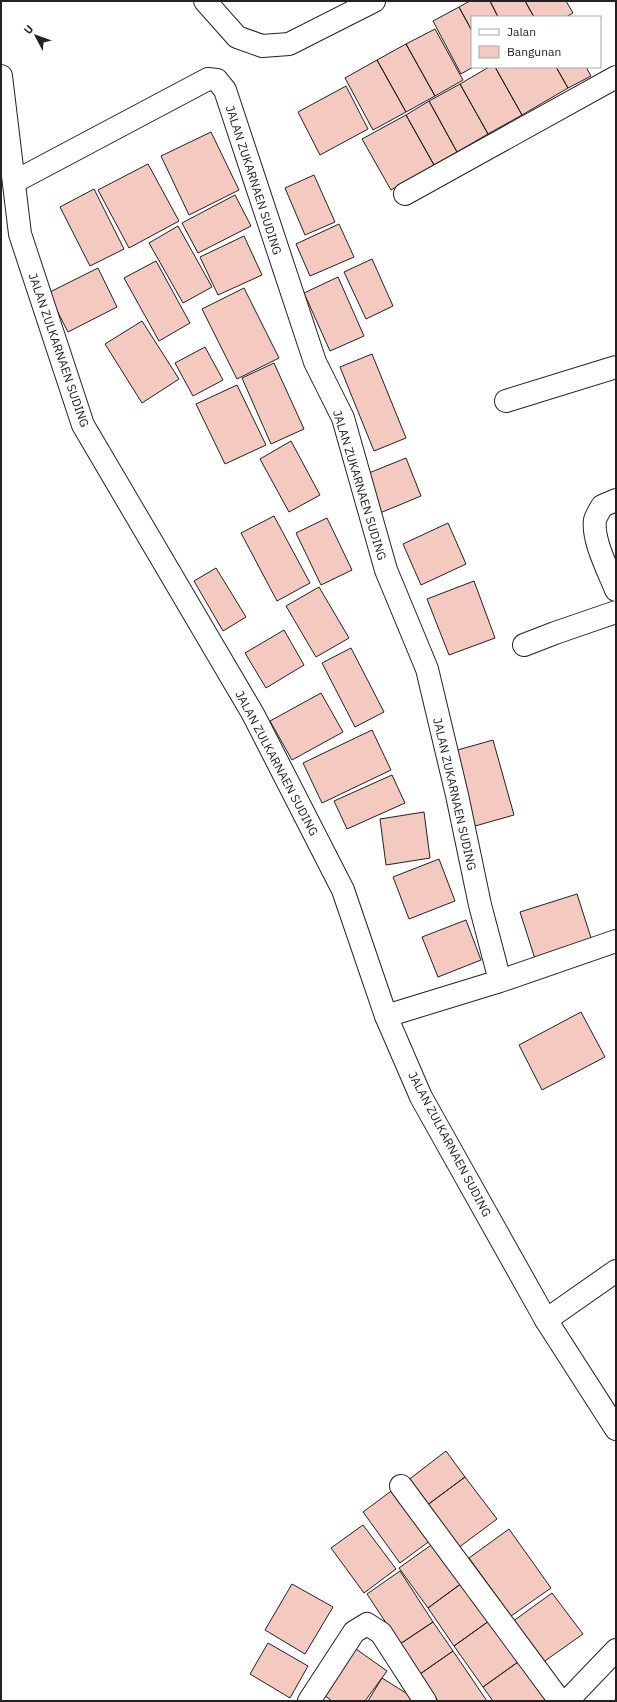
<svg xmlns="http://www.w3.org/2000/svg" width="617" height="1702" font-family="'IBM Plex Sans',sans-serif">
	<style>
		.building { fill: #f3c9c0; stroke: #222 }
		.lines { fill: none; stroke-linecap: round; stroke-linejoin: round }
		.minor-casing { stroke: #222; stroke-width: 24 }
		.tertiary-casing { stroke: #222; stroke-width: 24 }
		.minor { stroke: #fff; stroke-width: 22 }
		.tertiary { stroke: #fff; stroke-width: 22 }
		.labels { text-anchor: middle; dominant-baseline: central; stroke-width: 3; stroke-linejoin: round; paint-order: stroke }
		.street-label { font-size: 12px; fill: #222; stroke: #fff }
	</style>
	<rect width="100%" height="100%" fill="#fff"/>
	<path class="building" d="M470,1H490L498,17H472V31L459,7Z
		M490,1H525L534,17H498Z
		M525,1H566L573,13L566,17H534Z
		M459,7L472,31L473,67L461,74L433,21Z
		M435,29L463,80L435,96L406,44Z
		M406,44L435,96L406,112L377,60Z
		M377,60L406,112L373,130L345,78Z
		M489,67H495L522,115L488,134L460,84Z
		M495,67H556L568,88L522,115Z
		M556,67H586L591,76L568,88Z
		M460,84L488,134L457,152L429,101Z
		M346,86L368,129L320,155L298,112Z
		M429,101L457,152L434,165L406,115Z
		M406,115L434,165L391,190L362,139Z
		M211,132L239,190L189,215L161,156Z
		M148,164L179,221L129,248L98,190Z
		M314,175L335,222L305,235L285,188Z
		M94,189L124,249L90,266L60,207Z
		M235,195L251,226L198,253L182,223Z
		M339,224L354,257L310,276L296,244Z
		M178,226L212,287L183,303L149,243Z
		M244,236L262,275L218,295L200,257Z
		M372,259L393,306L366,319L344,272Z
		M156,261L190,323L159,341L124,278Z
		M98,268L117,307L68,332L48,293Z
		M338,277L364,336L330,351L304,293Z
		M244,288L279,358L237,379L202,309Z
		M142,321L179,379L142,403L105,344Z
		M205,347L223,380L193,396L175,363Z
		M372,354L406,438L374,451L340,367Z
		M274,363L304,429L271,444L242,378Z
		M237,385L266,445L225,464L196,404Z
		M291,441L320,495L289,512L260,459Z
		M406,458L421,496L380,513L364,475Z
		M274,516L310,583L277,601L241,533Z
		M327,518L352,570L321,585L296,533Z
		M448,523L466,564L421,585L403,544Z
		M216,568L246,617L223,631L194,581Z
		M474,581L495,638L449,655L427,599Z
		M319,587L349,638L316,657L286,606Z
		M284,630L304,665L266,688L245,653Z
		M351,648L384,712L355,727L322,663Z
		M321,693L343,732L292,760L270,721Z
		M372,730L391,770L322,803L303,763Z
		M493,740L514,815L475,826L454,751Z
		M392,775L405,803L347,829L334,801Z
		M424,812L430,858L386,865L380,819Z
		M439,859L455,901L409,919L393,877Z
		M577,894L593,944L536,962L520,912Z
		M466,920L481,960L438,977L422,937Z
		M581,1012L605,1057L542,1090L519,1045Z
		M446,1451L465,1477L426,1506L407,1481Z
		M465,1477L497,1519L458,1548L426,1506Z
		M394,1489L431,1540L400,1563L363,1512Z
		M363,1525L396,1569L364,1593L331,1548Z
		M509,1529L551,1588L511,1616L469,1558Z
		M434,1543L462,1583L428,1608L399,1568Z
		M400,1571L433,1622L400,1644L367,1594Z
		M462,1583L489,1621L454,1646L428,1608Z
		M292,1584L333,1607L305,1654L265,1630Z
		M552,1593L583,1634L542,1663L512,1622Z
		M489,1621L518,1662L483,1687L454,1646Z
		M433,1622L453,1651L420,1674L400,1644Z
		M268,1643L308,1666L290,1698L250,1674Z
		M356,1649L387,1671L365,1701H332L324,1695Z
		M453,1651L487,1701H438L420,1674Z
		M518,1662L546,1701H493L483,1687Z
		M382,1678L417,1700V1701H368Z"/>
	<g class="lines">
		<defs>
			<path id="minor" d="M205,1L237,37L262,46L289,44L374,1
				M14,182L208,79L217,80L225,90L315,362L343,418L386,570L427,669L457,795L480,905L500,981
				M405,194L616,77
				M506,401L616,367
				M616,500L602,506C600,510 596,516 595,520C592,540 609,572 616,590
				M524,645L555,633L616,612
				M386,1016L500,981L616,941
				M546,1320L616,1271
				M401,1486L560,1701
				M309,1701L354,1632L367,1624L381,1633L425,1701
				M567,1701L616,1650"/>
			<path id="tertiary" d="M1,76L20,234L83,425L253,714L343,890L386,1016L421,1097L546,1320L616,1429"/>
		</defs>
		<use href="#minor" class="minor-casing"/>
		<use href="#tertiary" class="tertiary-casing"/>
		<use href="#minor" class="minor"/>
		<use href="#tertiary" class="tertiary"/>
	</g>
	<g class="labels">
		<g class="street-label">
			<text transform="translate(254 180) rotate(72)">JALAN ZUKARNAEN SUDING</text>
			<text transform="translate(59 350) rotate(71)">JALAN ZULKARNAEN SUDING</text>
			<text transform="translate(360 485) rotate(73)">JALAN ZUKARNAEN SUDING</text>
			<text transform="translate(277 763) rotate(62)">JALAN ZULKARNAEN SUDING</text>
			<text transform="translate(455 794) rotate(77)">JALAN ZUKARNAEN SUDING</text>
			<text transform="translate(450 1144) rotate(62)">JALAN ZULKARNAEN SUDING</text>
		</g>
	</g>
	<rect width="617" height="1702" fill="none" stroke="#222222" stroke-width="4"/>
	<rect x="471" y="16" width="130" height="52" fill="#ffffff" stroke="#a7a7a7"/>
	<rect x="479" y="29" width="20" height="6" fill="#ffffff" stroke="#a7a7a7"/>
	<text x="507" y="36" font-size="12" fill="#222222">Jalan</text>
	<rect x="479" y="46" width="20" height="12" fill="#f3c9c0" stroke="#a7a7a7"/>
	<text x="507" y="56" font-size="12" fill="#222222">Bangunan</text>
	<g transform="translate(36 36) rotate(311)" stroke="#ffffff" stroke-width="3" paint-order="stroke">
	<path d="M0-3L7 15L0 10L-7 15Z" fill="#222222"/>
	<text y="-6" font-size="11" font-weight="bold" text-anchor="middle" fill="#222222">U</text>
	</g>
</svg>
